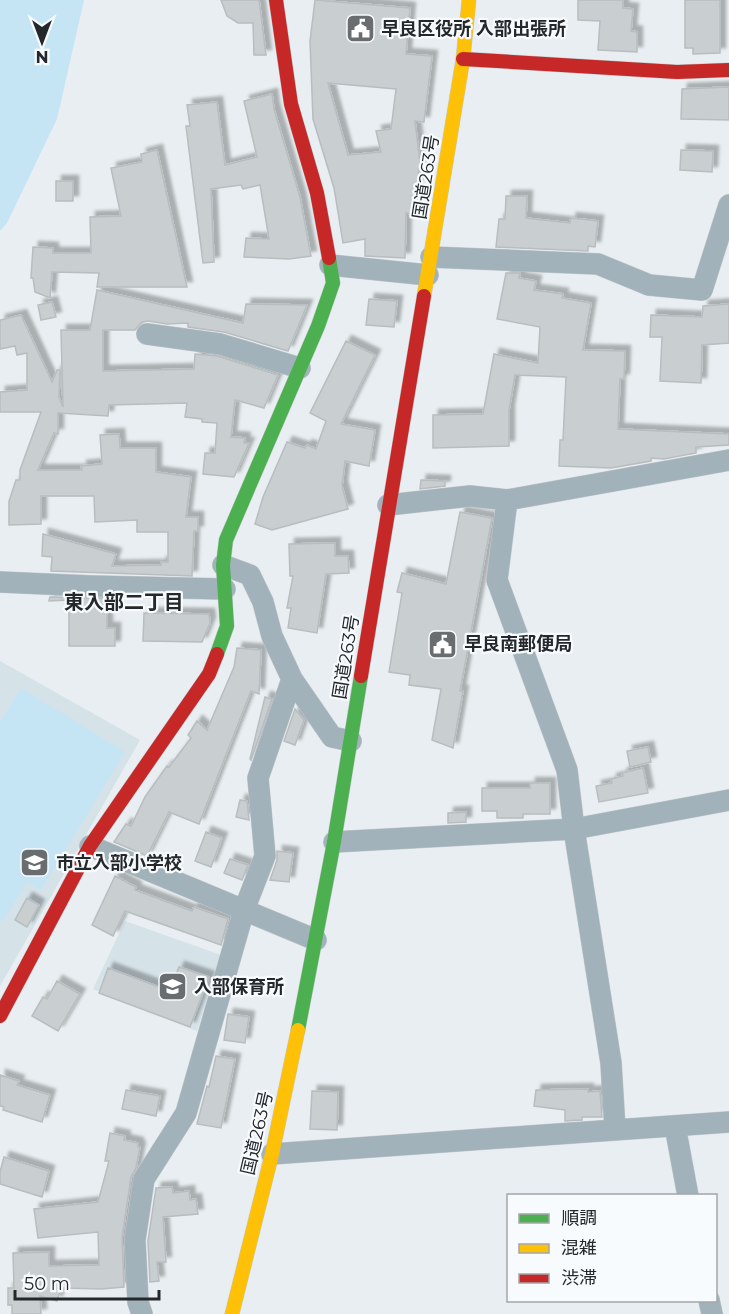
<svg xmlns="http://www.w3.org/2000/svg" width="729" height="1314" font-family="Montserrat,'Noto Sans JP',sans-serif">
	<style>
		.built { fill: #d5e2e8 }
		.green { fill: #c5e5f5 }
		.building { fill: #c9ced0; stroke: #b8bdc0; stroke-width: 1.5; fill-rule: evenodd; filter: url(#shadow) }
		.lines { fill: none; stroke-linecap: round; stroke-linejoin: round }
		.street-casing { stroke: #c6cacd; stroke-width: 22 }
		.fast-casing { stroke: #c6cacd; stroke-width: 15 }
		.slow-casing { stroke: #c6cacd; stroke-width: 15 }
		.jam-casing { stroke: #c6cacd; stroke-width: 15 }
		.street { stroke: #a2b2ba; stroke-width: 21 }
		.fast { stroke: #4caf50; stroke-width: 14 }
		.slow { stroke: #ffc107; stroke-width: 14 }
		.jam { stroke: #c62828; stroke-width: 14 }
		.labels { text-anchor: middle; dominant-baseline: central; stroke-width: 4.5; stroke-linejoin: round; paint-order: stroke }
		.poi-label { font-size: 18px; font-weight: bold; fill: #24282b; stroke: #f7fbfe; text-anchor: start }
		.street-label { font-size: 18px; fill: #24282b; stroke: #f7fbfe }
		.neighbourhood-label { font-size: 20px; font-weight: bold; fill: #24282b; stroke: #f7fbfe }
	</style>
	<defs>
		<filter id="shadow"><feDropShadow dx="5.5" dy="-5.5" stdDeviation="1.5" flood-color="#0004"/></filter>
	</defs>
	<rect width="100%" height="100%" fill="#e8eef1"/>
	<path class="built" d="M0,661L140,740L0,986Z
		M125,921L221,955L197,1031L93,989Z"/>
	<path class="green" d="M0,0H84L57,119L7,223L0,231Z
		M21,688L125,752L41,890L27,882L3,921L0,919V722Z"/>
	<path class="building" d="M221,0H259L266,55H254L253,23H238L227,16Z
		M315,0L410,8L406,54L432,56L424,122L415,121L420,163L412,214L406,213L405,258L365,256V239L343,243L334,188L313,119L310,41ZM328,83L396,89L391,129L376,131L381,152L348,155Z
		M578,0H623V8L633,9L631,31L637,32V52L598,50L600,21L578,20Z
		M685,0H720V53L693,54V48H685Z
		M729,87V120L681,119L682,89Z
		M272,94L274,109L300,197L311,256L289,259L244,257L246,238L269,239L260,185L243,189L241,185L211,189L214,262L203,263L186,126H190L187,105L217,102L225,165L257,157L244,101Z
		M157,150L187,287H97L99,273L52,272L50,298L35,292L33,278H31L33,247L53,248V253H91L90,217L121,216L111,168L142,162L141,154Z
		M681,150L713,151L712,172L680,170Z
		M56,181H73V201H56Z
		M506,196H527L526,218L570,223L571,218L598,221L595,247L588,246V251L496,247L499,219H505Z
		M506,273H520L519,278L536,281L534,290L563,294L562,298L591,303L583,350L625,351L624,379H620L618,429L729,434V445L696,447V453L664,459L651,458V461L611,468L559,466L560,440H563L566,377L515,375L509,410V446L433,448V415L483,414L494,354L538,363L540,327L497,319Z
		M97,290L243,323L246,304L307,305L288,351L224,332L188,327V323L167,324L148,321L142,322L135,330H103V371L194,369L195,354L217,356L278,375L264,408L235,400L231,437L245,438L244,443H249L234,477L203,474L205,453H215L217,423L202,422V419L185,417L187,403L109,405L108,416L58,413V434L54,433L38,470H82L81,466L102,464L100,435L119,434L120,448H156V472L191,477L186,517H198V531H194L192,576L51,571L52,557L42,556L43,534L116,554L112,566L161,565V562H168V532H137V520L95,522L94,496H41V524L9,525V501L16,480H20V470L41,412H0V392L27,390V353L17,355L15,346L0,349V320L21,315L52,382L57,370H60L59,397L63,407L61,330H90Z
		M369,299L397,301L394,327L366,325Z
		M52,302L56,317L41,320L38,305Z
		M729,304V343L702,345L701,383L660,381L662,337H650L651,315L702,317L703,306Z
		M346,341L375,355L341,424L375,430L369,466L345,461L342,486L348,509L272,530L255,524L263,497L287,442L305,448L307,445L316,449L326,421L310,413Z
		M421,480L445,481V486L420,489Z
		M460,512L492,518L460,691H463L453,748L432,740L441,689L409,685L410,675L389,672L402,593L397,592L402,573L446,584Z
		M335,543V556H348L349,573L326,574L317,633L288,628L291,608H287L293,576H290L289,544Z
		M50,597L120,599L107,600V628H115V646H69V600L49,601Z
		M144,613L209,614L210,623L202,642L143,641Z
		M237,648L261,650L259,694L251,691L199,824L169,812L147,856L114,842L126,824L131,826L145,797L167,766L169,767L191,738L188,735L197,721L207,730L234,667Z
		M265,697L272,699L251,760L250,759Z
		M295,709L304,720L295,745L284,741Z
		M648,747L651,762L630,767L627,751Z
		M643,768L648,793L599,802L596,786L612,783L611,779L623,776L622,773Z
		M530,783H550V814H523V818H497V811H482V788H530Z
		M240,800L247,801L249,820L236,817Z
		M466,812V822L448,823V813Z
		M206,832L222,838L211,867L195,861Z
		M277,851L293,853L289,882L270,880L277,860Z
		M230,859L248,865L242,880L224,873Z
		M115,876L136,887L135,890L192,911L194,907L228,919L221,945L125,911L113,936L92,925Z
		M27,898L39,905L27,927L15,920Z
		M179,967L209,977L190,1027L99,993L108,968L170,991Z
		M57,981L80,994L58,1031L32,1016L43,997L47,999Z
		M228,1014L249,1017L245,1043L224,1040Z
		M216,1056L235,1059L221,1128L197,1124L207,1086L209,1087Z
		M0,1075L19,1081L17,1085L50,1095L42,1122L3,1110L4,1107L0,1106Z
		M588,1089V1092L600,1091L602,1117H582V1120L565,1121V1110L534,1106L536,1090Z
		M126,1090L160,1096L156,1116L122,1109Z
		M312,1091L338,1092L337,1130L310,1129Z
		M110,1133L125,1136L124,1140L138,1143V1147H140L136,1168L131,1177L122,1238L124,1287L102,1289L61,1288L57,1301L40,1296L41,1314H12V1305H8V1288H14L13,1253L49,1252V1266L99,1265L98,1232L38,1238L34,1209L98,1202L109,1161H105Z
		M4,1157L49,1171L42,1197L0,1184V1172Z
		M172,1187L173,1193L189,1191L190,1200L196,1199L198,1214L163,1217L166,1262H157L159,1281L150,1282L148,1241L156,1188Z"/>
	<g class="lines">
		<defs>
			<path id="street" d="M431,257L598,264L649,285L702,290L729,205
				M330,265L428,275
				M147,334L220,344L300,368
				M507,500L497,580L567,770L574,829L611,1063L615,1129
				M388,505L470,496L507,500L729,460
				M223,565L250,575L263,602L272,636L292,679L332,737L351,741
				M0,582L91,586L225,589
				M334,842L574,829L729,800
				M90,846L316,940
				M675,1126L688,1196
				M272,1154L729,1122
				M709,1300L712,1314
				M142,1314L138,1302L135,1240L144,1179L186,1113L244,910L265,856L258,778L292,679"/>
			<path id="fast" d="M217,654L227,626L223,565L226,540L318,326L333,283L329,258
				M298,1030L334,842L361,676"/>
			<path id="slow" d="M424,296L463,59L469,0
				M232,1314L272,1154L298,1030"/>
			<path id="jam" d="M276,0L291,104L317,193L329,258
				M463,59L677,72L729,70
				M361,676L424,296
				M0,1016L90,846L209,674L217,654"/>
		</defs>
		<use href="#street" class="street-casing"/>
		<use href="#fast" class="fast-casing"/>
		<use href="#slow" class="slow-casing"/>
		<use href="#jam" class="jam-casing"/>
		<use href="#street" class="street"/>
		<use href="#fast" class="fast"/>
		<use href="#slow" class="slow"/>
		<use href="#jam" class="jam"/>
	</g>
	<defs>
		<symbol id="civic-square" viewBox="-11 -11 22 22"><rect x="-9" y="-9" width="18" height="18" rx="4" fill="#696d70" stroke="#f7fbfe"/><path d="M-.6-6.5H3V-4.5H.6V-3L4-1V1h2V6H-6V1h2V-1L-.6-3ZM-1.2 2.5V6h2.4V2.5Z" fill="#fff"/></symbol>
		<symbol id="school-square" viewBox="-11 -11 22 22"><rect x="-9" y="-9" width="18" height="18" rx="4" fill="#696d70" stroke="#f7fbfe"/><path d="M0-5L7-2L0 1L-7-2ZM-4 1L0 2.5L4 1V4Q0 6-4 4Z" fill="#fff"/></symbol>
	</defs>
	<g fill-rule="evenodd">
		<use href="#civic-square" x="344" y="12" width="33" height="33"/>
		<use href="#civic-square" x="426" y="628" width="33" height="33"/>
		<use href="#school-square" x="18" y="846" width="33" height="33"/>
		<use href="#school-square" x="156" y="970" width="33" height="33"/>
	</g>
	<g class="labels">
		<g class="poi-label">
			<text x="381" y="29">早良区役所 入部出張所</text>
			<text x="464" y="644">早良南郵便局</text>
			<text x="56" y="863">市立入部小学校</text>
			<text x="194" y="987">入部保育所</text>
		</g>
		<g class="street-label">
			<text transform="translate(426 177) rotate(-81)">国道263号</text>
			<text transform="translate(346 657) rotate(-81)">国道263号</text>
			<text transform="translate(257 1133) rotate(-77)">国道263号</text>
		</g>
		<g class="neighbourhood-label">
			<text x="124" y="602">東入部二丁目</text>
		</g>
	</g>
	<rect x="507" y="1194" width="210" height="108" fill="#f7fbfe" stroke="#a3a7aa" stroke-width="1.5"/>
	<rect x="519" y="1214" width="30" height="9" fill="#4caf50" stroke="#a3a7aa" stroke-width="1.5"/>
	<text x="561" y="1224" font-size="18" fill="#24282b">順調</text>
	<rect x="519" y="1244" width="30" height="9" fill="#ffc107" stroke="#a3a7aa" stroke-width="1.5"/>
	<text x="561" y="1254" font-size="18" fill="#24282b">混雑</text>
	<rect x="519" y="1274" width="30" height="9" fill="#c62828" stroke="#a3a7aa" stroke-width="1.5"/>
	<text x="561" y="1284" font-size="18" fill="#24282b">渋滞</text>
	<g transform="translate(42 42) rotate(180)" stroke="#f7fbfe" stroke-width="4.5" paint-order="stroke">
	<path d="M0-4.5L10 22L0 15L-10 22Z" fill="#24282b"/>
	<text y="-9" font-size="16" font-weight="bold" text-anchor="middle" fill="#24282b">N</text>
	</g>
	<path d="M15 1290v9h144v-9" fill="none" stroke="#24282b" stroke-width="3"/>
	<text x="24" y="1290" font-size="18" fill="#24282b" stroke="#f7fbfe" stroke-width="4.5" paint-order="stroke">50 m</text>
</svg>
